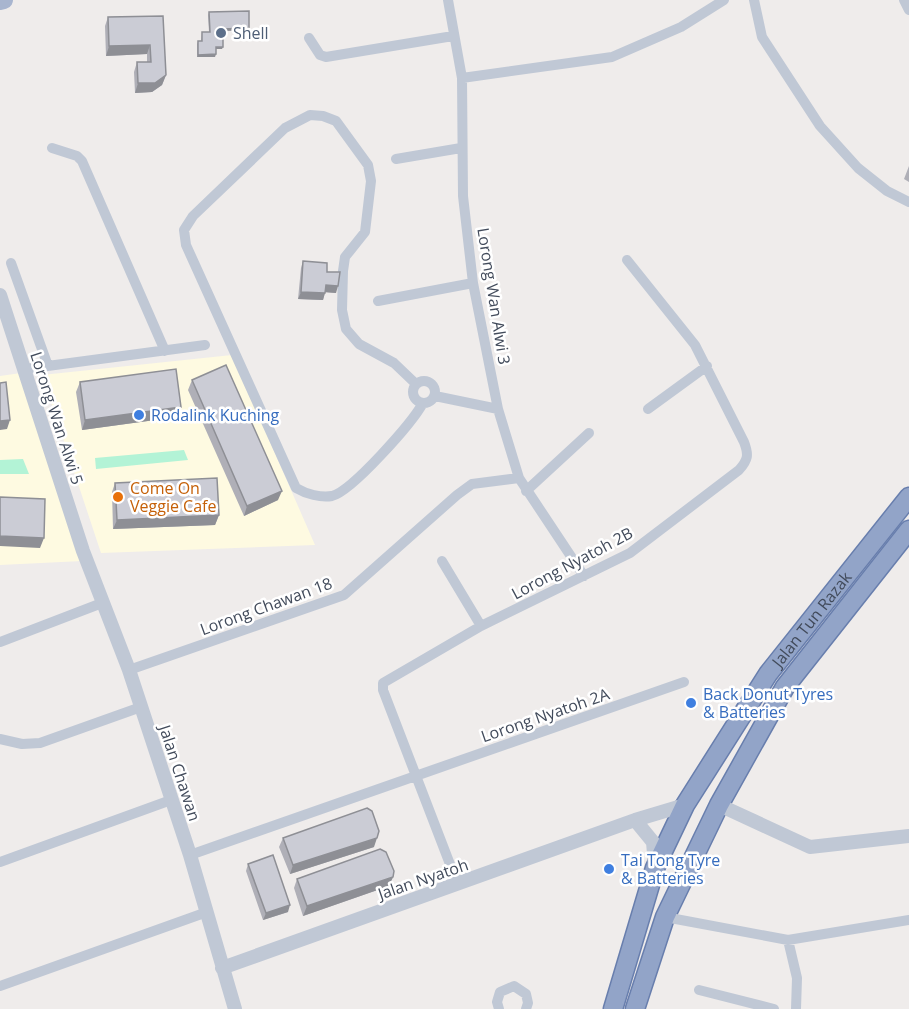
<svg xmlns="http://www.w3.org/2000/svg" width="909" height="1009" font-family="'Open Sans',sans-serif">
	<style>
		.commercial { fill: #fefae1 }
		.green { fill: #b3f3d6 }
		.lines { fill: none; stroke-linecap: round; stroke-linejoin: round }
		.trunk-casing { stroke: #687ead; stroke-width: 21 }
		.minor { stroke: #c0c8d5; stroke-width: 10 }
		.tertiary { stroke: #c0c8d5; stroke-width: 14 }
		.primary { stroke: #a8b5cf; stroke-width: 18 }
		.trunk { stroke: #92a4c8; stroke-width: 18 }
		.wall { fill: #afafb7 }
		.shaded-wall { fill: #8e8f95 }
		.building { fill: #cbccd5; stroke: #8e8f95; stroke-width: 1.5 }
		.service-dot { fill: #5c6f8a; stroke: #fff; stroke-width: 2 }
		.shop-dot { fill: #3f7fe0; stroke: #fff; stroke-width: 2 }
		.food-dot { fill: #e8710a; stroke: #fff; stroke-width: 2 }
		.labels { text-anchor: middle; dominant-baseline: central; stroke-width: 5; stroke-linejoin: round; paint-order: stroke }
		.service-label { font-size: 16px; fill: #4e5e75; stroke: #fff; text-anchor: start }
		.street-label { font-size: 16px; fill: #424b5b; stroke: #fff }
		.shop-label { font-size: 16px; fill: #366cbe; stroke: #fff; text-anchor: start }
		.food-label { font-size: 16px; fill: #c56008; stroke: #fff; text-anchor: start }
	</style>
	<rect width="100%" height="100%" fill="#efeceb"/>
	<path class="commercial" d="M232,355L315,545L101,553L42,375Z
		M21,373L82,561L0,565V376Z"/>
	<path class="green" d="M184,450L188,460L96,469L95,458Z
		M23,459L29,474H0V460Z"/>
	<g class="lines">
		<defs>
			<g id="trunk">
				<path id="s1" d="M613,1009L655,868L685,805L768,674L909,497"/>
				<path d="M635,1009L665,917L719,805L785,687L909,530"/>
			</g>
		</defs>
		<use href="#trunk" class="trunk-casing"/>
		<path class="minor" d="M448,0L462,78L463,196L473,283L498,409L519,478L584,576
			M754,0L762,37L820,126L858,168L887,191L909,202
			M904,0L909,10
			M309,38L320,55L326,57L453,36
			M462,78L612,57L681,27L724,0
			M52,148L77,156L82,161L165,351
			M396,159L461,148
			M11,263L48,366
			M378,301L473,283
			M25,369L205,345
			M413 392a11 11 0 1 1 22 0a11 11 0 1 1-22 0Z
			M416,384L394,363L359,344L346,329L342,310L343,271L345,257L365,232L371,181L368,165L336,121L323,116L310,115L285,128L193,216L184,230L186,245L296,488C306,494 321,498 332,496C352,491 412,423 423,403
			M435,396L498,409
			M648,409L707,366
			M526,491L589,433
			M442,561L481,626
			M0,642L102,603
			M129,670L344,595L457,495L472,484L519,478
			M0,739L22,744L40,743L141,707
			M190,855L684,682
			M0,862L171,800
			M458,885L383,690V683L481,626L630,553L739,470C748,460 749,455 744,442L695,345L627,260
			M665,917L788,940L909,920
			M788,940L797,978L796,1009
			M0,986L207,912
			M699,990L774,1009
			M499,1009L497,1002L500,992L514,986L526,994L528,1003L526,1009"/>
		<path class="tertiary" d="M0,295L83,551L129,670L190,855L235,1009
			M719,805L810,847L909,836
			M635,820L653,842L655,866
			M222,968L635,820L685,805"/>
		<path class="primary" d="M0,1L4,0"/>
		<use href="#trunk" class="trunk"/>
	</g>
	<path class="wall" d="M209,12L249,28L248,30L223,31L222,49H216L215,57H197V44L198,41H201L202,32H209L208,15Z
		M163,16L166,75L162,85L152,92L135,93L134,72L137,62H147V54L106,56L105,26L108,17Z
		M909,166V182L904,179Z
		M303,261L327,272L336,293L325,292L323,300L298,299L301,268Z
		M192,380L278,500L244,516L188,390Z
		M80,382L181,407L177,417L82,430L76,392Z
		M115,483L219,515L215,525L113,529L112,492Z
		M283,838L374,847L290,874L279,847Z
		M248,864L288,912L263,920L246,871Z
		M393,877L389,886L303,916L294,888L297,879Z"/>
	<path class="shaded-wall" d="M249,28L248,30L222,31L223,29Z
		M150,45L147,54L106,56L109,46Z
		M216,47H223L222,49H215Z
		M216,54L215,57H197L198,55Z
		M166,75L162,85L152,92L135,93L138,83Z
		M326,285L338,286L336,293L323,292Z
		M301,292L325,293L323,300L298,299Z
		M181,407L177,417L82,430L85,420Z
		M10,420L7,429L0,430V421Z
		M282,491L278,500L244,516L247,506Z
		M219,515L215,525L113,529L117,520Z
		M0,536L44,538L40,548L0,546Z
		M377,838L374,847L290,874L293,865Z
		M393,877L389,886L303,916L307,906Z
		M290,905L288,912L263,920L266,913Z"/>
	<path class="building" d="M249,11V28L223,29V47H216V54L198,55V41H202V32H210L209,12Z
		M163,16L166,75L155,83H138L137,62H151L150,45L109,46L108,17Z
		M303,261L327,263V272H340L338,286L326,285L325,293L301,292Z
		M226,365L282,491L247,506L192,380Z
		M176,369L181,407L85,420L80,382Z
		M6,382L10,420L0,421V383Z
		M217,478L219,515L117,520L115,483Z
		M0,497L45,499L44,538L0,536Z
		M367,808L372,811L379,831L377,838L293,865L283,838Z
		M380,849L386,852L394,871L393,877L307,906L297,879Z
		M273,855L290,905L266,913L248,864Z"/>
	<circle class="service-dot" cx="221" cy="33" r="6"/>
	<g class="shop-dot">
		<circle cx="139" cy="415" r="6"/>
		<circle cx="691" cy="703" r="6"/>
		<circle cx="609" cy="869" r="6"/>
	</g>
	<circle class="food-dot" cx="118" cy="497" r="6"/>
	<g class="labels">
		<g class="service-label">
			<text x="233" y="33">Shell</text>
		</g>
		<g class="street-label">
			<text transform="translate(494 296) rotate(81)">Lorong Wan Alwi 3</text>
			<text transform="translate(57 418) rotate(72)">Lorong Wan Alwi 5</text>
			<text transform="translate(572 563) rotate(-28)">Lorong Nyatoh 2B</text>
			<text transform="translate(266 606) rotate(-20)">Lorong Chawan 18</text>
			<text stroke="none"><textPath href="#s1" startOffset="442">Jalan Tun Razak</textPath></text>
			<text transform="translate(545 715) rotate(-19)">Lorong Nyatoh 2A</text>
			<text transform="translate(180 773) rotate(72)">Jalan Chawan</text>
			<text transform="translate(423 879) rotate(-19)">Jalan Nyatoh</text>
		</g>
		<g class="shop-label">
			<text x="151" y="415">Rodalink Kuching</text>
			<text x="703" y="694">Back Donut Tyres<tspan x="703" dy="18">&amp; Batteries</tspan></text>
			<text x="621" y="860">Tai Tong Tyre<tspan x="621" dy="18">&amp; Batteries</tspan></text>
		</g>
		<g class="food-label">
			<text x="130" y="488">Come On<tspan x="130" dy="18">Veggie Cafe</tspan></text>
		</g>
	</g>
</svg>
